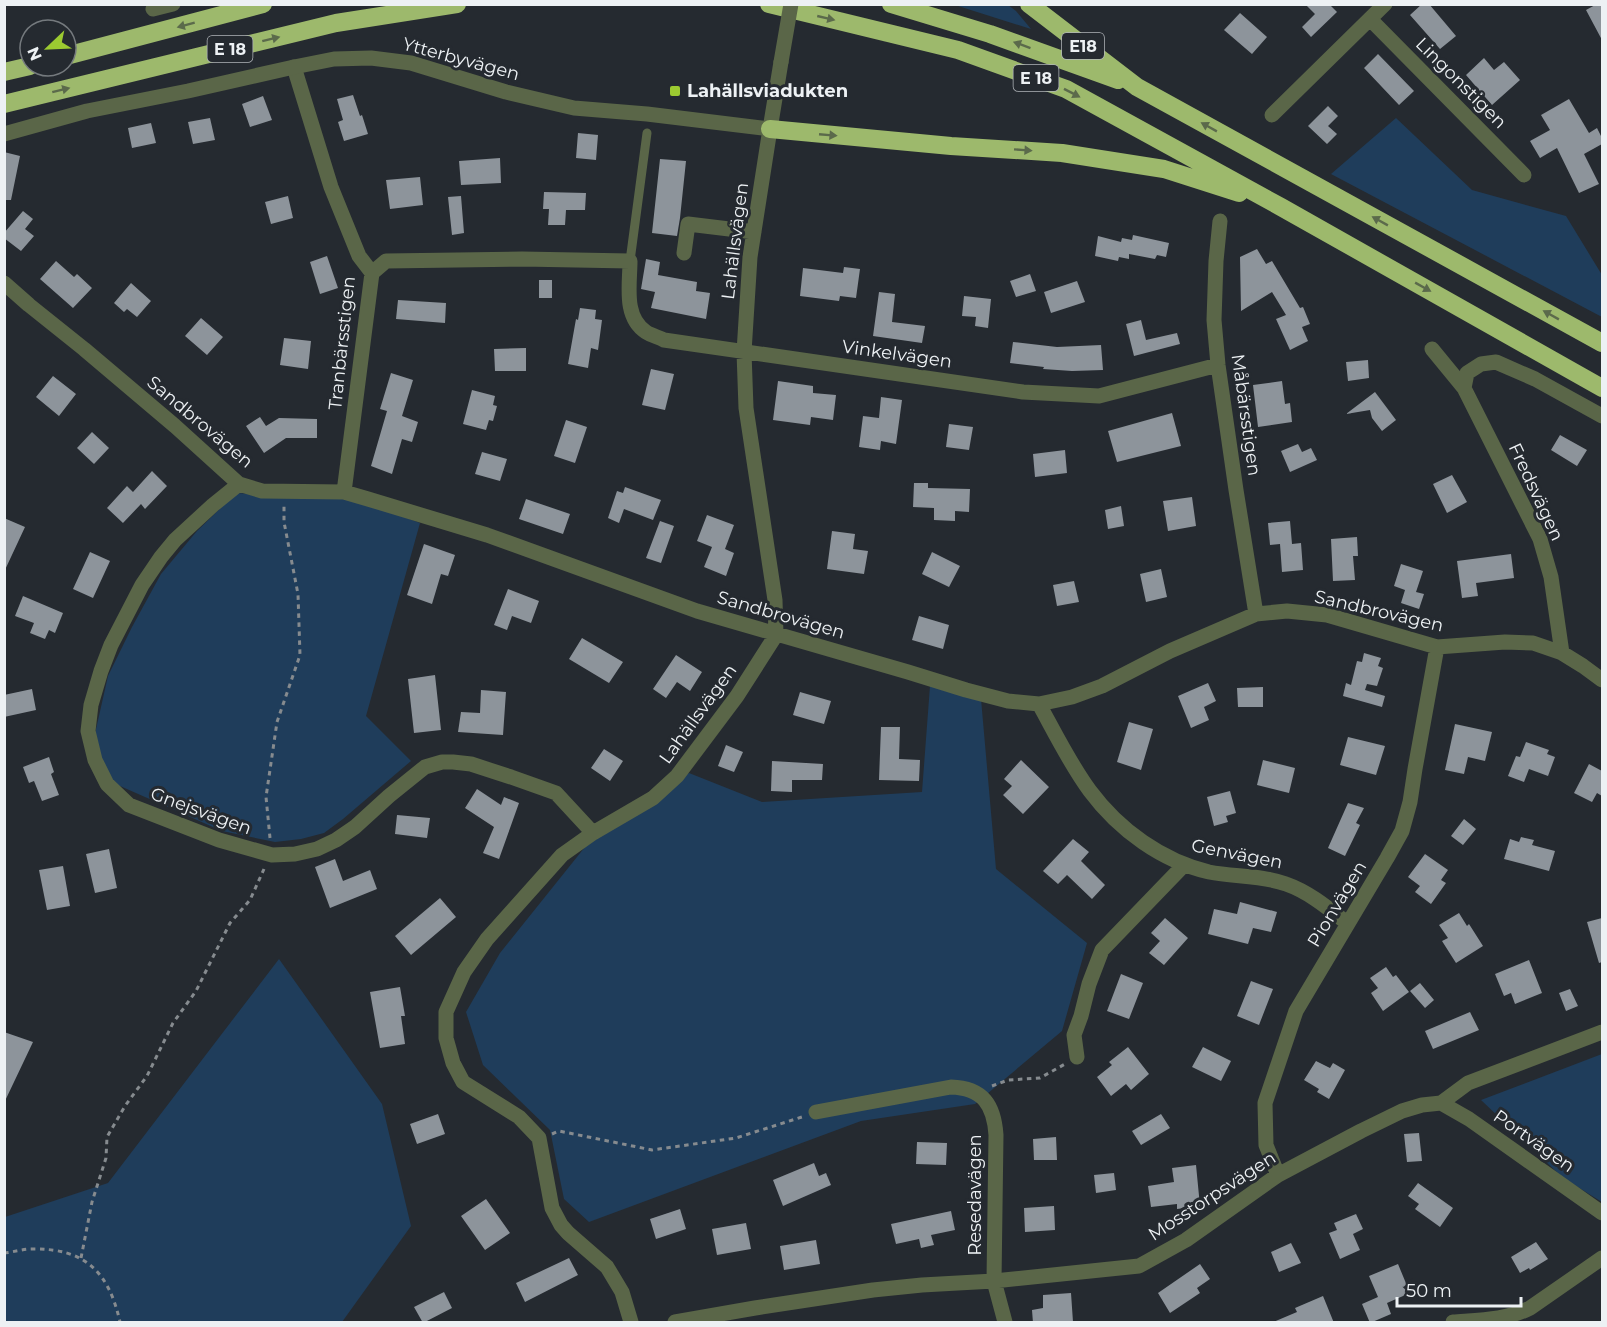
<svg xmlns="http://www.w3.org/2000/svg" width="1607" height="1327" font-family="Montserrat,sans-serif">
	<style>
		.green { fill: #1f3d5b }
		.building { fill: #8d949b }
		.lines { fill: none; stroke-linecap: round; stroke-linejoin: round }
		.path { stroke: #868b8f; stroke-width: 3; stroke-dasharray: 4.5 4.5; stroke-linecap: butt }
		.service { stroke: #5a6648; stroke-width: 9 }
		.minor { stroke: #5a6648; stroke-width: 15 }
		.tertiary { stroke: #5a6648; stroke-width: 15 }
		.motorway { stroke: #9db96c; stroke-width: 18 }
		.tertiary-bridge { stroke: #5a6648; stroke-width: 15 }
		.oneway { fill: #5b6a4b }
		.poi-dot { fill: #9cca31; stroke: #252a30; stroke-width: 2 }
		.labels { text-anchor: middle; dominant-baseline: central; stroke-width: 6; stroke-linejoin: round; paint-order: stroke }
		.shield { fill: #252a30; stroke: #b1b5b9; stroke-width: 1.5 }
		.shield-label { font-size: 16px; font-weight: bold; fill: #edf1f4 }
		.street-label { font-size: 18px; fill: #edf1f4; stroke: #252a30 }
		.poi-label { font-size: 18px; font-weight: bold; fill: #edf1f4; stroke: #252a30; text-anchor: start }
	</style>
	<rect width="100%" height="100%" fill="#252a30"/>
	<path class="green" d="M955,5H1008L1016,11L1031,29Z
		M1396,118L1472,190L1566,216L1602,275V317L1331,174Z
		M236,493L359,500L420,523L366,716L411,761L343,819L324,833L301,839L275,842L222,831L111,782L94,738L108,676L132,627L161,574L197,531Z
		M930,686L981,699L996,869L1087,943L1062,1031L975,1104L861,1121L589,1222L564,1199L550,1130L483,1065L466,1012L500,953L585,847L689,773L762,802L922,792Z
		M279,959L382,1104L411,1226L342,1322H5V1217L108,1183Z
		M1602,1054V1202L1563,1178L1481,1100Z"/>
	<path class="building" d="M1305,4H1329L1337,12L1311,37L1302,27L1315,14Z
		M1422,4H1429L1456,36L1440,49L1410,15Z
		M1597,4H1602V40L1586,10Z
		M1240,13L1267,37L1252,54L1224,30Z
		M1378,54L1414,91L1399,105L1364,68Z
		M1484,58L1494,70L1504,62L1520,80L1492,105L1466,75Z
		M353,95L360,116L362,115L368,134L344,141L338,122L343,120L337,99Z
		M263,96L272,120L250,127L242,104Z
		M1569,99L1589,133L1597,128L1602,138V144L1584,154L1599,184L1579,193L1557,148L1540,158L1530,141L1550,130L1541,115Z
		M1328,106L1338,116L1328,126L1337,134L1327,144L1308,126Z
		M210,118L215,140L193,144L188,122Z
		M151,123L156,143L132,148L128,128Z
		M578,133L598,135L596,160L576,158Z
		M4,152L20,156L11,200H4Z
		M500,158L501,183L461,185L459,161Z
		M660,159L686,161L680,218L677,236L652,233Z
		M420,177L423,205L390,209L386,180Z
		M544,192L586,193L585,210H566L565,225H548L549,209H543Z
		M288,196L293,218L271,224L265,202Z
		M461,196L464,233L452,235L448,197Z
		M23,211L33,219L25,229L34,236L21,251L4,238V233Z
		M1133,235L1169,243L1166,257L1157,255L1155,259L1129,254V259L1119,257L1118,261L1095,256L1098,236L1121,242L1122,238L1132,240Z
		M1257,249L1266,264L1272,261L1300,308L1303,307L1310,324L1302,327L1308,341L1290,350L1276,319L1286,315L1272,292L1241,311L1240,257Z
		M327,256L338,288L320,294L310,262Z
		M646,259L660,262L658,275L697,282L696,291L710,293L706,319L651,308L655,292L641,289Z
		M56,261L74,277L77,274L92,288L73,308L40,279Z
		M844,267L860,269L856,298L840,296L839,301L800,296L803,268L843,273Z
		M1030,274L1036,291L1016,297L1010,281Z
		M539,280H552V298H539Z
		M1077,281L1085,302L1051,313L1044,292Z
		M131,283L151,301L137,317L127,309L124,312L114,303Z
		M879,292L895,294L892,322L925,326L922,343L873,336Z
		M964,296L991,299L988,328L975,326L976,317L962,316Z
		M398,300L446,303L445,323L396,319Z
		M580,308L596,310L595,319L602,320L598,350L591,348L588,368L568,364L576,319L578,320Z
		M201,318L223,337L207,355L185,336Z
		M1141,320L1146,340L1177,333L1180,344L1134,356L1126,324Z
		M284,338L311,341L308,369L280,365Z
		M1013,342L1057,347L1101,345L1103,370L1072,371L1043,369L1044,367L1010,363Z
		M526,348V371H495L494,349Z
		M1368,360L1369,378L1348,381L1346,362Z
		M651,369L674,374L665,410L642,405Z
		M391,373L413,380L402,416L418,422L412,442L402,439L392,474L371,466L387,411L380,409Z
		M53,376L76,394L59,416L36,397Z
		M778,381L813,386V393L836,395L833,420L811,417L810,425L773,420Z
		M1282,381L1285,404L1290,403L1292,422L1258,427L1253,385Z
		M472,390L495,396L493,405L497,406L493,421L489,420L486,430L463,424Z
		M1375,392L1396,420L1382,431L1372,418L1370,410L1346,414Z
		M881,397L902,400L896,444L881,441L880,450L859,447L863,416L879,418Z
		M1172,413L1181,446L1117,462L1108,431Z
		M260,417L266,426L279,418L317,419V438H286L264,453L246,426Z
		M566,420L587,427L575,463L554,456Z
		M949,424L973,427L969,450L946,447Z
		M92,432L109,448L94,464L77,448Z
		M1560,435L1587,450L1577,466L1551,450Z
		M1298,444L1302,452L1311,448L1317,460L1290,472L1281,451Z
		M1065,450L1067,473L1035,477L1033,454Z
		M482,452L507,459L500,481L475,474Z
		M152,471L167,486L145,509L141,504L123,523L107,508L127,486L133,492Z
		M1452,475L1467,502L1447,513L1433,484Z
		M914,483H928V488L970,489L969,512L955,511V521L934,520V508L913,507Z
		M625,487L661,500L653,520L624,509L619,523L608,518L617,491L623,493Z
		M1192,497L1196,526L1168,531L1163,501Z
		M526,499L570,514L563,534L519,519Z
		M1121,506L1124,526L1108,529L1105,510Z
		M707,515L734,525L725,549L734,553L726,576L704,567L712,547L697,541Z
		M4,518L25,527L4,572Z
		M660,521L674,526L661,563L646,558Z
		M1290,521L1292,544L1301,543L1303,570L1282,572L1280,544L1270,545L1268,523Z
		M832,531L855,534L853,549L868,551L864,574L827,569Z
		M1357,537L1358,556H1353L1355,580L1333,581L1331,539Z
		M424,544L455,555L448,576L441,574L432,604L407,595Z
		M90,552L110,561L93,598L73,589Z
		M932,552L960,566L949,587L922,574Z
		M1511,554L1514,578L1476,583L1478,596L1462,598L1457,561Z
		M1401,564L1423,571L1416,592L1424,594L1419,609L1401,603L1405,590L1394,586Z
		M1161,569L1167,597L1146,602L1140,574Z
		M1074,581L1079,602L1057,606L1053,585Z
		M508,589L539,601L531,623L512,616L507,630L494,625Z
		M23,596L63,613L55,633L49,630L45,639L30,633L34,623L15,616Z
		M919,616L949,625L943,649L912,640Z
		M582,638L623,662L609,683L569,659Z
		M1364,653L1381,658L1378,666L1383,668L1377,686L1367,684L1365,690L1385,696L1382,707L1343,696L1346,683L1351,685L1357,661L1362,662Z
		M676,655L702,672L690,691L677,682L666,698L653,689Z
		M435,675L441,730L414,733L408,679Z
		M1208,683L1216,701L1204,707L1209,720L1191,728L1178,696Z
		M1263,687V707H1238L1237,688Z
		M32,689L36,710L4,717V695Z
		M481,690L506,692L503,735L458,732L461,712L480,713Z
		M800,692L831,701L824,724L793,715Z
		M1129,722L1153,729L1141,770L1117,762Z
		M1455,724L1492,732L1485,761L1468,757L1464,774L1445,770Z
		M881,727H900L899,759L920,760L919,781L879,780Z
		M1348,737L1385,746L1376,775L1340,765Z
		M1526,742L1549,750L1547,754L1555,757L1548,776L1529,769L1524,782L1508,776L1516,756L1520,757Z
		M726,745L743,752L734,772L718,766Z
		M604,749L623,761L610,781L591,768Z
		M49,757L54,772L51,774L59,795L42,801L34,781L29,783L23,767Z
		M1021,760L1049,787L1023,814L1003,795L1012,786L1004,779Z
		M1263,760L1295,768L1289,793L1257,785Z
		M772,761L823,764L822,780H792V792L771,791Z
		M1589,764L1602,771V796L1597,793L1592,802L1574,793Z
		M477,789L501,805L504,797L519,803L499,859L483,853L494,827L465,808Z
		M1230,791L1236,813L1226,816L1228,822L1214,826L1207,797Z
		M1348,803L1364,808L1356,823L1360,825L1345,856L1328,848Z
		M397,815L430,818L427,838L395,834Z
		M1464,819L1476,829L1463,845L1451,836Z
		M1521,837L1534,840L1532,845L1555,851L1549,871L1504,859L1510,839L1519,842Z
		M1073,839L1089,852L1081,861L1105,885L1092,899L1067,875L1058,884L1043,871Z
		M109,849L117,888L95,893L86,854Z
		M1425,854L1448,870L1441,880L1446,883L1431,904L1415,892L1420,886L1408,877Z
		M335,859L343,881L370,870L377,889L330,908L315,867Z
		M63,866L70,906L47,910L39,870Z
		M440,898L456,917L411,955L395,936Z
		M1240,902L1277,912L1271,932L1253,928L1248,944L1208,934L1214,909L1237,914Z
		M1459,913L1467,926L1469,924L1483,946L1456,963L1442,941L1448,938L1439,925Z
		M1165,918L1188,938L1164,965L1149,953L1160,941L1151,933Z
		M1602,918V962L1599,963L1587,922Z
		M1529,960L1542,993L1515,1004L1511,993L1504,996L1495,974Z
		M1386,967L1393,977L1396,975L1409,992L1383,1011L1371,993L1378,988L1370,978Z
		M1121,974L1143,983L1129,1019L1107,1011Z
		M1251,981L1273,989L1259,1025L1237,1016Z
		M1420,983L1434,1000L1425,1008L1410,991Z
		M400,987L405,1016H401L405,1044L380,1048L370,992Z
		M1570,989L1578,1006L1566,1011L1559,993Z
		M1470,1012L1479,1030L1433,1049L1425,1031Z
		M4,1032L33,1042L4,1103Z
		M1128,1047L1149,1074L1131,1090L1126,1084L1111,1096L1097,1077L1112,1065L1109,1062Z
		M1203,1047L1231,1061L1221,1081L1192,1067Z
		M1316,1061L1330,1068L1333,1063L1345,1070L1329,1099L1317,1092L1319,1089L1304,1080Z
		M438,1114L445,1134L417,1144L410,1124Z
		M1161,1114L1170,1128L1141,1145L1132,1131Z
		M1419,1133L1422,1161L1407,1162L1404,1134Z
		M1056,1137L1057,1160H1034L1033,1139Z
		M917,1142L947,1143L946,1165L916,1164Z
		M814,1163L819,1176L826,1173L831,1185L783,1206L773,1180Z
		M1196,1165L1200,1206L1177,1209V1204L1151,1207L1148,1186L1174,1182L1172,1168Z
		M1114,1173L1116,1190L1096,1193L1094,1175Z
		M1418,1183L1453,1208L1440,1227L1415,1209L1419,1204L1408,1196Z
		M486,1199L510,1233L485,1250L461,1216Z
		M1054,1206L1055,1230L1025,1232L1024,1208Z
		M680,1209L686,1229L656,1239L650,1219Z
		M951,1211L955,1230L931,1235L934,1245L921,1248L919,1239L896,1244L891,1224Z
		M1356,1214L1363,1229L1353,1234L1360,1250L1340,1259L1329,1233L1337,1230L1334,1223Z
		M746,1223L751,1249L717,1255L712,1229Z
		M816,1240L820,1264L784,1270L780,1246Z
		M1536,1242L1548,1259L1530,1270L1529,1268L1520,1273L1511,1257Z
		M1291,1243L1301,1263L1279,1272L1271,1252Z
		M569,1258L578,1275L525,1302L516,1283Z
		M1200,1264L1210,1279L1197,1288L1200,1293L1170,1313L1158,1293Z
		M1398,1264L1410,1293L1387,1303L1391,1314L1370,1323L1362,1304L1378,1297L1369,1276Z
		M444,1292L452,1308L423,1323L414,1307Z
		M1071,1293L1073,1322L1033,1323L1032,1310L1043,1308V1295Z
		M1323,1296L1334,1323H1271L1297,1312L1295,1308Z"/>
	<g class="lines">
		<path class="path" d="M270,838L266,797L277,722L300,655L298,594L284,522V506
			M992,1086L1008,1080L1040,1078L1065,1064
			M552,1134L559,1131L652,1150L736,1138L802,1117
			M4,1253C14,1252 23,1249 32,1249C86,1248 109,1273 120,1322
			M81,1258L92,1202L106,1158L107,1137L125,1106L147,1076L173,1023L196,991L230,923L250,900L264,869"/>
		<path class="service" d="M630,261L647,133"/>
		<path class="minor" d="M153,9L173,4
			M1370,19L1524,175
			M294,67L331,187L359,256L372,273L344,492
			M1272,115L1385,4
			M1220,221L1216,261L1214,320L1218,365L1236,490L1256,614
			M684,253L688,224L754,232
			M372,273L386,261L522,259L630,261C630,284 623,317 646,332C652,336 659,337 664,340L1023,392L1099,396L1218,365
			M4,283L29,305L84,349L175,426L239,484L262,491L344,492L368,499L487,535L697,611L908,672L966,690L1008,701L1039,704L1072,697L1102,686L1170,651L1256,614L1287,611L1327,615L1437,647L1505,642L1533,643L1562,653L1583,666L1602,680
			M1432,349L1464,388
			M239,484L213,505L175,540L161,557L142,585L111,645L101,671L91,705L88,731L95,760L107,784L129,805L219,840L272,855L295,854L317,849L336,840L355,827L389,796L425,767L442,762H453L471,764L511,777L556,793L593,833
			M1562,653L1551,577L1540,539L1464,388L1467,373L1481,364L1496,362L1535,379L1602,416
			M1039,704C1055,733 1070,764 1090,791C1119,830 1162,861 1209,872C1234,877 1262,875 1286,884C1309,892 1328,908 1347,923
			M1077,1057L1074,1035L1081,1016L1089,984L1102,950L1184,865
			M1441,1103L1469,1119L1602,1213
			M816,1112L951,1087C983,1088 994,1105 996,1135L994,1281L1005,1322
			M1278,1175L1266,1145L1265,1103L1296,1011L1387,858L1402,831L1410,802L1415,769L1437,647
			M631,1322L622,1292L607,1267L568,1233L561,1225L552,1208L539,1138L519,1117L463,1082L453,1063L446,1038V1012L464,972L487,939L562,855L593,833L653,798L677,776L737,696L776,635L775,600L746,408L744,352L750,257L770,129
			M675,1322L755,1308L873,1290L922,1285L994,1281L1139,1266L1186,1240L1278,1175L1361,1131L1402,1111L1422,1105L1441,1103L1468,1083L1602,1032
			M1453,1322C1479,1320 1507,1320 1530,1308L1602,1258"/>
		<path class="tertiary" d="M4,134L87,111L188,91L294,67L334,59L371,58L411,63L506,92L574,108L647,114L770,129L781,62"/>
		<path class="motorway" d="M769,4L958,50L1066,89L1281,207L1602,388
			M891,4L990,34L1118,80
			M1029,4L1137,87L1602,343
			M66,56L263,4
			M4,72L30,66
			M4,104L336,23L457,4
			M770,129L951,146L1062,153L1164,169L1239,193"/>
		<path class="tertiary-bridge" d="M781,62L791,4"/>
	</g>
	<defs><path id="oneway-solid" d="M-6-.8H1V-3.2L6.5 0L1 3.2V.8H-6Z" transform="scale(1.5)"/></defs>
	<g class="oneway">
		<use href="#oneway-solid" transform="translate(826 18) rotate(13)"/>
		<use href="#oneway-solid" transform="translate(186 25) rotate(165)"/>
		<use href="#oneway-solid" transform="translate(271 39) rotate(-14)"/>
		<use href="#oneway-solid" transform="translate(1022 45) rotate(-160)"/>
		<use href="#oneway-solid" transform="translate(61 90) rotate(-14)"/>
		<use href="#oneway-solid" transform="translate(1072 93) rotate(27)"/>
		<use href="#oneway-solid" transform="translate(1209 127) rotate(-151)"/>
		<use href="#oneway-solid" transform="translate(828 135) rotate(5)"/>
		<use href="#oneway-solid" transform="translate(1023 150) rotate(4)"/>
		<use href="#oneway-solid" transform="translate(1380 221) rotate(-151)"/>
		<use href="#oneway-solid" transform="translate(1423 287) rotate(29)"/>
		<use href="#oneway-solid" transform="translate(1551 315) rotate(-151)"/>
	</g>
	<rect class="poi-dot" x="669" y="85" width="12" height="12" rx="3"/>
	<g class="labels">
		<g class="shield">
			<rect x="1062" y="33" width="42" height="26" rx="4.5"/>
			<rect x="207.5" y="36" width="45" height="26" rx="4.5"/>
			<rect x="1013.5" y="65" width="45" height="26" rx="4.5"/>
		</g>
		<g class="shield-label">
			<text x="1083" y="46">E18</text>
			<text x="230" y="49">E 18</text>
			<text x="1036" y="78">E 18</text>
		</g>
		<g class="street-label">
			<text transform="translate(461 59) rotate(15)">Ytterbyvägen</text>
			<text transform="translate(1461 83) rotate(45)">Lingonstigen</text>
			<text transform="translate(735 241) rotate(-83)">Lahällsvägen</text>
			<text transform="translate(342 343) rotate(-84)">Tranbärsstigen</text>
			<text transform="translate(897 354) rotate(8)">Vinkelvägen</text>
			<text transform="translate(1246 415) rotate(82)">Måbärsstigen</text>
			<text transform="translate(200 422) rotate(40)">Sandbrovägen</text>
			<text transform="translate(1536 492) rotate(65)">Fredsvägen</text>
			<text transform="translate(1379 611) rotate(13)">Sandbrovägen</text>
			<text transform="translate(781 615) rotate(16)">Sandbrovägen</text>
			<text transform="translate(698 714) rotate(-54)">Lahällsvägen</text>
			<text transform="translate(201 811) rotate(20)">Gnejsvägen</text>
			<text transform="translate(1237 854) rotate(11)">Genvägen</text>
			<text transform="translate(1337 904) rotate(-59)">Pionvägen</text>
			<text transform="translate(1534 1141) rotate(35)">Portvägen</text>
			<text transform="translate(975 1195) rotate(-90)">Resedavägen</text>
			<text transform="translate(1212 1196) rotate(-33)">Mosstorpsvägen</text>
		</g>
		<g class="poi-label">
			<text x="687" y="91">Lahällsviadukten</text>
		</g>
	</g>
	<rect width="1607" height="1327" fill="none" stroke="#edf1f4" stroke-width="12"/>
	<g transform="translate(48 48) rotate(247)"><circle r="28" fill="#252a30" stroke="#757a7e" stroke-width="1.5"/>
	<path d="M0-4.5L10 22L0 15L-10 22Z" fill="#9cca31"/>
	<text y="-9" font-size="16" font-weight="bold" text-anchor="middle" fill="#edf1f4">N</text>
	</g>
	<path d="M1397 1297v9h124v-9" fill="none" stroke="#edf1f4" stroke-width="3"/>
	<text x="1406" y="1297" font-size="18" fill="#edf1f4" stroke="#252a30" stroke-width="4.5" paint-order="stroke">50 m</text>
</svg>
